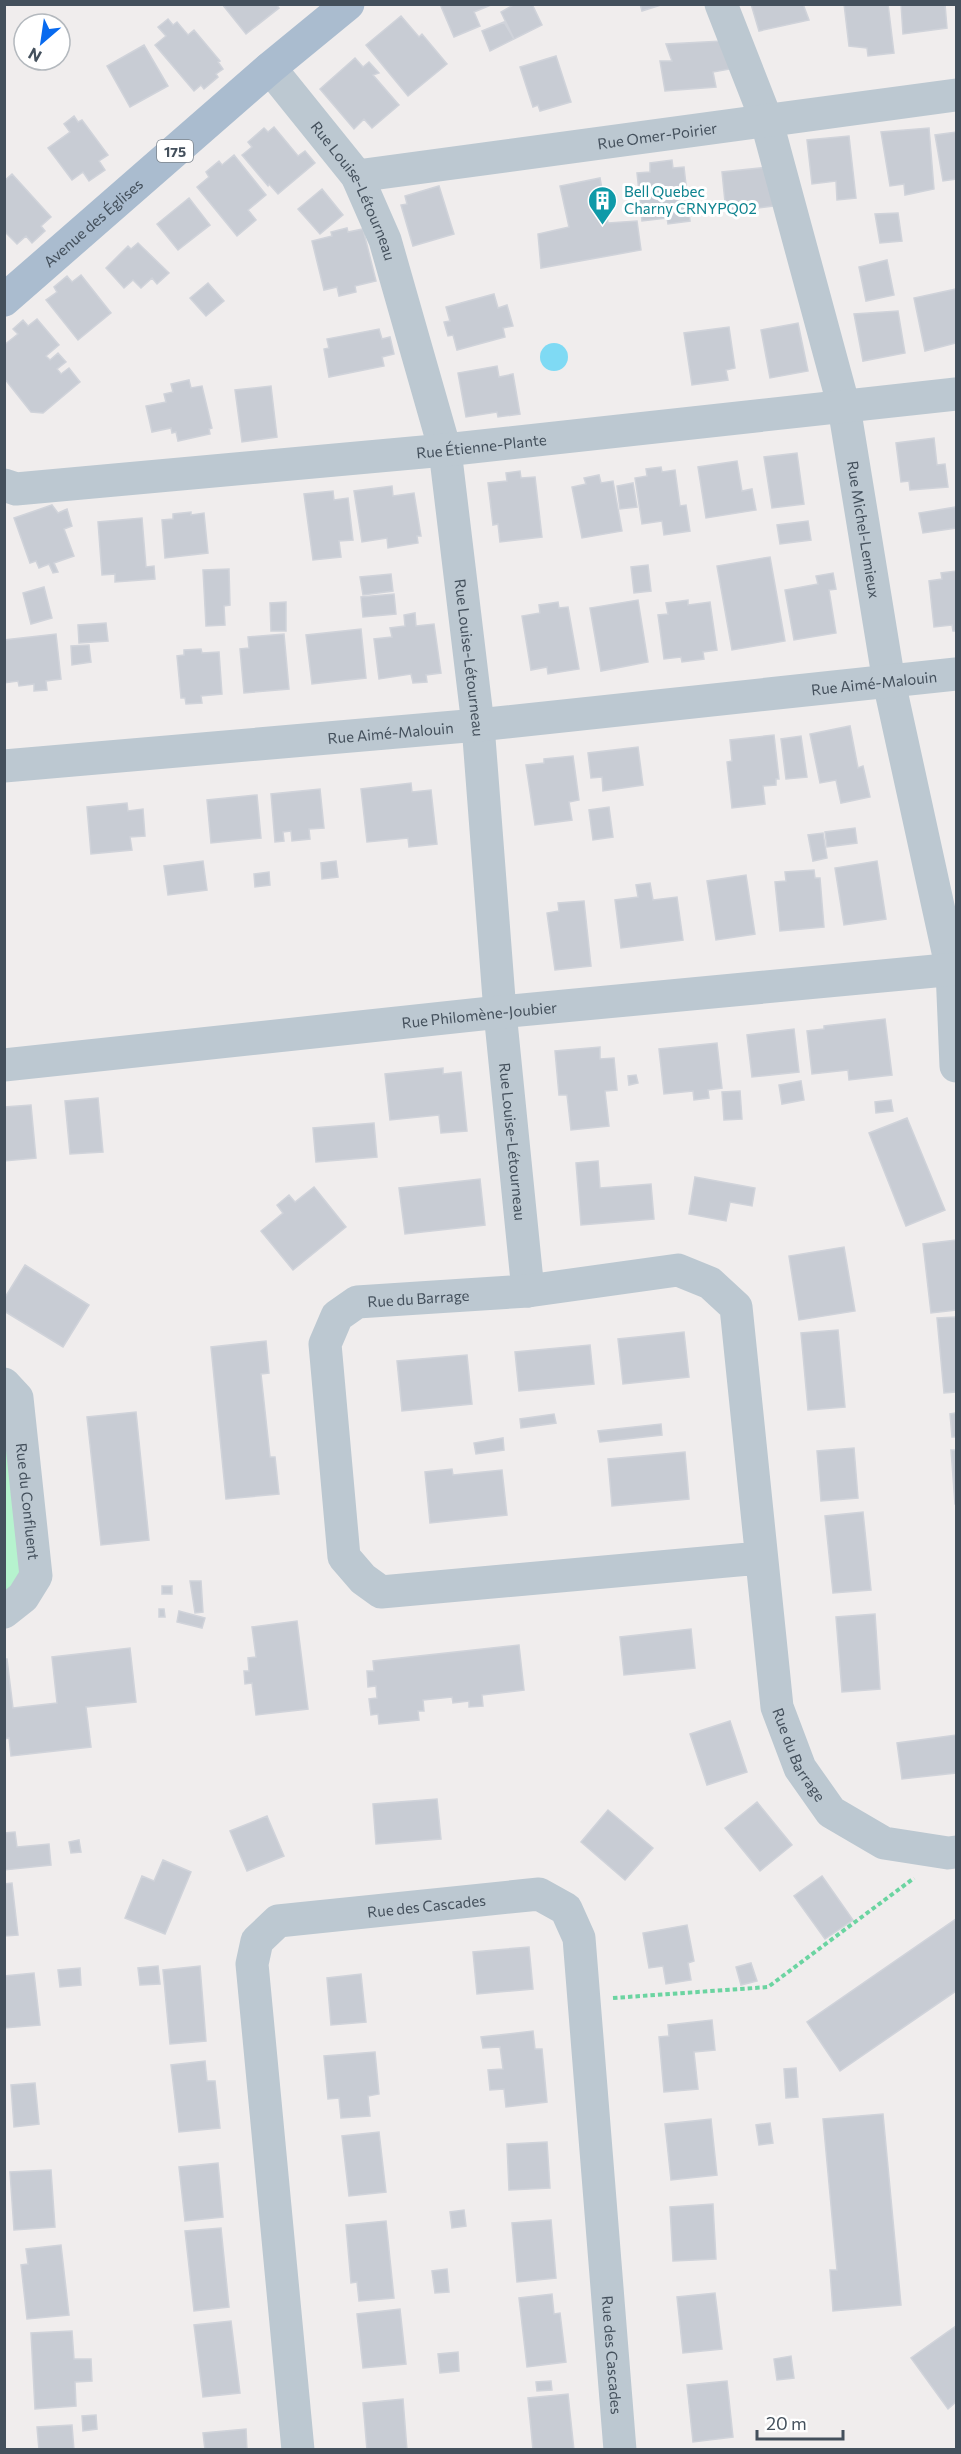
<svg xmlns="http://www.w3.org/2000/svg" width="961" height="2454" font-family="Commissioner,sans-serif">
	<style>
		.green { fill: #b6f3ce }
		.water { fill: #7fdaf4 }
		.building { fill: #c8ccd4; stroke: #d0d3da; stroke-width: 1.5 }
		.lines { fill: none; stroke-linecap: round; stroke-linejoin: round }
		.path { stroke: #6bd4a1; stroke-width: 4; stroke-dasharray: 4.5 3; stroke-linecap: butt }
		.minor { stroke: #bcc8d1; stroke-width: 33 }
		.major { stroke: #aabccf; stroke-width: 33 }
		.labels { text-anchor: middle; dominant-baseline: central; stroke-width: 6; stroke-linejoin: round; paint-order: stroke }
		.shield { fill: #fff; stroke: #7c848d; stroke-width: 1.5 }
		.shield-label { font-size: 14px; font-weight: bold; fill: #44505c }
		.street-label { font-size: 15px; fill: #44505c; stroke: #fff }
		.culture-label { font-size: 15px; fill: #0d838f; stroke: #fff; text-anchor: start }
	</style>
	<rect width="100%" height="100%" fill="#f0eded"/>
	<path class="green" d="M5,1384L36,1576L5,1612Z"/>
	<path class="water" d="M540 357a14 14 0 1 1 28 0a14 14 0 1 1-28 0Z"/>
	<path class="building" d="M222,4H276L279,8L246,34Z
		M440,4H490L491,5L474,12L480,26L454,37Z
		M515,4H532L542,25L514,39L501,12Z
		M640,4H664L642,11Z
		M751,4H803L809,20L759,31Z
		M844,4H888L894,53L868,56L867,48L849,46Z
		M901,4H945L947,28L903,34Z
		M401,16L419,37L422,34L447,64L408,96L366,45Z
		M168,19L173,25L177,22L188,35L194,30L220,61L218,62L223,69L216,74L218,77L204,89L201,85L194,91L155,45L166,36L158,27Z
		M504,22L514,39L490,51L482,31Z
		M723,41L730,69L713,72L716,87L665,91L660,61H672L666,44Z
		M144,45L168,86L130,107L107,66Z
		M556,56L571,102L540,111L538,105L533,107L520,67Z
		M355,58L363,67L369,62L379,73L373,75L399,105L372,128L364,119L354,129L320,89Z
		M74,116L78,122L82,120L108,155L99,161L105,170L89,181L83,172L72,180L48,148L70,132L64,124Z
		M274,127L298,156L305,151L315,163L278,194L269,184L268,186L242,155L252,147L248,142L264,128L268,132Z
		M929,128L934,189L905,195L904,184L890,186L881,132Z
		M956,132V179L943,181L935,135Z
		M849,136L856,198L837,200L836,181L812,184L807,140Z
		M234,155L266,195L248,210L256,220L237,236L197,187L209,177L206,172L219,161L222,165Z
		M672,160L673,168L684,167L690,221L668,224L667,218L642,221L637,173L650,172V163Z
		M769,167L773,206L726,212L722,172Z
		M12,174L51,217L41,226L45,231L32,243L26,236L17,244L4,231V181Z
		M600,178L608,223L637,221L641,250L541,268L538,234L569,227L560,186Z
		M439,186L454,234L413,246L401,205L407,204L405,196Z
		M322,189L343,215L320,234L298,209Z
		M189,198L210,225L178,250L157,224Z
		M898,213L902,241L880,243L875,214Z
		M347,228L348,232L363,229L376,281L355,286L356,292L339,296L337,287L324,290L312,241L332,236L331,232Z
		M138,243L169,273L157,284L152,278L141,288L133,280L124,288L106,268L128,246L131,249Z
		M887,260L894,295L866,301L859,267Z
		M81,275L111,313L78,340L46,300L57,292L54,287L67,276L72,282Z
		M208,283L224,301L206,316L190,298Z
		M956,289V343L925,351L914,298Z
		M494,294L498,308L507,305L513,326L503,328L505,337L457,350L453,335L448,336L444,322L450,321L446,307Z
		M898,311L905,353L863,361L854,314Z
		M37,319L59,345L46,356L50,360L58,353L66,362L57,369L61,374L69,368L80,382L43,413L31,412L4,378V345L18,334L13,329L23,320L28,326Z
		M798,323L808,371L770,378L761,330Z
		M729,327L735,368L726,370L728,380L692,385L684,333Z
		M379,329L382,339L390,337L394,354L382,357L384,366L329,377L324,349L329,348L327,339Z
		M497,366L499,377L513,374L520,414L498,417L497,412L466,417L458,373Z
		M189,380L191,388L202,386L212,428L209,429L210,434L178,441L176,432L172,433L171,428L152,432L146,406L166,402L164,394L173,392L171,384Z
		M271,386L277,437L242,442L235,390Z
		M934,438L937,465L945,464L948,487L910,490L909,481L901,482L896,443Z
		M797,453L804,504L772,508L764,457Z
		M737,461L742,491L752,489L756,510L706,518L698,467Z
		M661,467L662,472L675,470L680,506L686,505L690,531L664,535L662,521L642,524L635,478L647,476L646,469Z
		M520,471L521,478L535,477L542,537L500,542L498,524L493,525L488,483L507,481L506,473Z
		M599,475L601,483L613,481L622,531L582,538L572,487L586,484L584,478Z
		M633,483L637,507L620,509L617,486Z
		M392,486L393,496L414,493L421,536H417L418,543L388,548L387,538L362,542L354,491Z
		M333,491L334,500L348,498L353,540L339,541L341,557L313,560L304,494Z
		M52,505L58,513L67,509L72,526L64,529L74,556L54,563L58,572L53,573L49,564L39,568L36,561L30,563L14,518Z
		M956,507V528L923,533L919,513Z
		M191,512V515L204,513L208,553L165,558L162,520L173,519V514Z
		M142,518L146,567L154,566L155,579L115,582V574L102,575L98,522Z
		M808,521L811,540L780,544L777,525Z
		M770,557L785,641L732,650L717,566Z
		M648,565L651,591L634,593L631,567Z
		M229,569L230,605L224,606L225,625L206,626L203,570Z
		M956,571V631H953L952,625L934,627L929,581L942,579L941,573Z
		M833,573L836,589L829,590L836,633L794,640L785,590L818,584L816,576Z
		M391,574L393,591L363,595L360,577Z
		M44,587L52,618L31,624L23,593Z
		M394,594L396,614L363,617L361,597Z
		M638,600L648,662L601,671L590,608Z
		M688,600V605L710,602L717,650L703,652L704,659L682,662L681,657L664,659L658,615L668,614L666,603Z
		M286,602V631H271L270,603Z
		M558,602L559,608L568,607L579,669L548,674L547,667L531,670L522,616L540,613L539,605Z
		M415,613L416,626L434,624L441,673L426,675L427,682L413,683L411,674L379,679L374,639L392,637L390,628L405,626L404,615Z
		M106,623L108,641L79,643L78,625Z
		M361,629L366,678L312,684L306,635Z
		M56,634L61,679L46,681L47,690L34,691V684L19,686L18,681L4,683V640Z
		M284,634L289,689L244,693L240,649L249,648L248,637Z
		M89,645L91,662L72,665L71,646Z
		M201,649L202,653L219,652L222,694L201,696L202,703L186,704L185,698H181L177,656L184,655V650Z
		M850,726L858,768L863,766L870,797L841,803L836,780L820,783L810,734Z
		M774,735L779,779H776V785L763,786L765,804L732,808L727,762L732,761L730,740Z
		M801,736L807,777L786,779L781,739Z
		M638,747L643,785L603,791L602,777L591,778L588,753Z
		M573,756L579,800L569,802L572,820L535,825L526,765L544,763V759Z
		M411,783L412,792L431,790L437,844L409,847L408,838L367,842L361,789Z
		M320,789L324,828L309,829L310,839L292,841L291,831L283,832L284,841L275,842L271,794Z
		M257,795L261,838L211,843L207,800Z
		M127,803L128,811L143,809L145,836L130,837L132,850L91,854L87,807Z
		M609,807L613,837L593,840L589,810Z
		M855,828L857,843L827,847L825,832Z
		M823,833L827,858L813,861L808,835Z
		M203,861L207,890L168,895L164,866Z
		M336,861L338,877L322,879L321,863Z
		M877,861L886,919L844,925L835,868Z
		M814,870L815,878H820L824,927L780,931L775,882L786,881L785,872Z
		M269,872L270,885L255,887L254,874Z
		M746,875L755,934L716,940L707,881Z
		M650,883L653,900L677,897L683,940L621,948L615,900L638,897L636,885Z
		M584,901L591,966L555,970L547,913L559,911L558,903Z
		M885,1019L892,1075L849,1080L848,1070L812,1074L807,1031L824,1029V1026Z
		M794,1029L799,1072L752,1077L747,1035Z
		M717,1043L722,1088L708,1090L709,1098L694,1100L693,1091L664,1094L659,1049Z
		M600,1047V1059L614,1058L617,1090L605,1091L609,1126L571,1130L567,1095H559L555,1051Z
		M443,1068V1074L461,1072L467,1131L441,1133L439,1115L390,1120L385,1074Z
		M636,1075L638,1083L629,1085L628,1076Z
		M801,1081L804,1100L782,1104L779,1085Z
		M740,1091L742,1119L724,1120L722,1092Z
		M98,1098L103,1152L70,1154L65,1101Z
		M891,1100L893,1111L876,1113L875,1102Z
		M31,1105L36,1158L4,1161V1107Z
		M907,1118L945,1210L906,1226L869,1133Z
		M374,1123L377,1157L316,1162L313,1128Z
		M598,1161L600,1188L651,1184L654,1219L581,1225L576,1163Z
		M695,1177L755,1188L752,1206L730,1202L726,1221L689,1214Z
		M480,1179L485,1225L405,1234L399,1188Z
		M314,1187L346,1227L293,1270L261,1231L283,1213L277,1205L289,1195L295,1202Z
		M956,1240V1310L931,1313L923,1244Z
		M844,1247L855,1311L799,1320L789,1256Z
		M25,1265L89,1305L63,1347L4,1311V1299Z
		M956,1317V1392L944,1393L937,1318Z
		M838,1330L845,1407L808,1410L801,1333Z
		M684,1332L689,1377L623,1384L618,1339Z
		M266,1341L269,1373L261,1374L270,1457H275L279,1494L226,1499L211,1347Z
		M590,1345L594,1384L519,1391L515,1352Z
		M467,1355L472,1404L402,1411L397,1361Z
		M136,1412L149,1540L101,1545L87,1417Z
		M956,1413V1437H952L950,1414Z
		M554,1414L556,1423L521,1428L520,1419Z
		M661,1424L662,1435L600,1442L598,1431Z
		M503,1438L504,1450L476,1454L474,1443Z
		M854,1448L858,1498L821,1501L817,1451Z
		M951,1450H956V1504H955Z
		M685,1452L689,1499L612,1506L608,1459Z
		M452,1469L453,1475L502,1470L507,1515L430,1523L425,1472Z
		M863,1512L871,1590L833,1593L825,1516Z
		M190,1581H201L203,1612L195,1613Z
		M162,1586H172V1594H162Z
		M159,1609H164L165,1617H159Z
		M179,1611L205,1618L202,1628L177,1622Z
		M875,1614L880,1689L842,1692L836,1617Z
		M297,1621L308,1709L256,1715L252,1683L245,1684L244,1671H249L248,1658L256,1657L252,1627Z
		M691,1629L695,1668L624,1675L620,1637Z
		M519,1645L524,1690L482,1695L483,1706L469,1707V1701L453,1703L452,1697L423,1700L424,1711H418L419,1720L379,1724L378,1714L371,1715L369,1699L377,1698L376,1686L368,1687L367,1671H374L373,1661Z
		M130,1648L136,1702L86,1707L91,1747L11,1756L9,1738L4,1739V1659H7L13,1708L57,1703L52,1657Z
		M730,1721L747,1772L707,1785L690,1734Z
		M956,1735V1773L902,1779L897,1743Z
		M437,1799L441,1839L376,1844L373,1804Z
		M757,1802L792,1845L760,1871L725,1828Z
		M608,1810L653,1848L625,1880L581,1842Z
		M267,1816L284,1856L247,1871L230,1831Z
		M15,1832L17,1847L49,1844L51,1865L4,1870V1833Z
		M79,1840L81,1852L71,1853L69,1842Z
		M163,1860L191,1872L165,1934L125,1918L142,1876L154,1881Z
		M822,1876L853,1920L825,1939L794,1896Z
		M12,1883L18,1935L4,1936V1884Z
		M956,1919V1991L840,2071L807,2022Z
		M687,1925L694,1961L688,1963L691,1980L666,1984L663,1966L649,1968L643,1933Z
		M529,1947L533,1989L477,1994L473,1952Z
		M751,1963L757,1981L741,1985L736,1967Z
		M158,1966L160,1984L140,1985L138,1968Z
		M200,1966L206,2041L170,2044L163,1970Z
		M80,1968L81,1985L60,1987L58,1970Z
		M34,1973L40,2025L4,2028V1976Z
		M361,1974L366,2022L331,2025L327,1978Z
		M712,2020L715,2050L694,2052L698,2089L664,2092L659,2037L669,2036L668,2025Z
		M533,2031L535,2049H542L547,2102L506,2107L504,2089L490,2090L488,2070L503,2069L500,2047L483,2048L481,2037Z
		M375,2052L379,2094L368,2096L370,2116L341,2118L339,2098L328,2099L324,2056Z
		M205,2061L207,2081H215L220,2128L179,2132L171,2065Z
		M796,2068L798,2097L786,2098L784,2069Z
		M35,2083L39,2124L14,2127L11,2085Z
		M883,2114L901,2305L833,2311L830,2270H837L823,2119Z
		M711,2119L717,2175L671,2180L665,2124Z
		M770,2123L773,2143L759,2145L756,2125Z
		M379,2132L386,2192L349,2196L342,2136Z
		M547,2142L550,2188L509,2190L507,2144Z
		M218,2163L223,2217L185,2221L179,2167Z
		M51,2170L55,2227L14,2230L10,2172Z
		M713,2204L716,2259L673,2261L670,2207Z
		M464,2210L466,2226L452,2228L450,2212Z
		M551,2220L556,2278L517,2282L512,2223Z
		M386,2221L394,2298L359,2301L357,2282L351,2283L346,2225Z
		M221,2228L229,2307L194,2311L185,2231Z
		M61,2245L69,2315L27,2319L21,2265L28,2264L26,2249Z
		M447,2269L449,2292L435,2293L432,2271Z
		M715,2293L722,2349L683,2353L677,2297Z
		M552,2294L554,2314L560,2313L566,2362L527,2367L519,2298Z
		M400,2309L406,2364L363,2368L357,2314Z
		M231,2321L240,2393L203,2397L194,2325Z
		M956,2326V2402L948,2409L911,2358Z
		M72,2331L74,2359H91L92,2381L75,2382L76,2406L35,2409L31,2333Z
		M458,2352L459,2371L440,2373L438,2354Z
		M791,2356L794,2378L777,2380L774,2359Z
		M551,2381L552,2390L537,2391L536,2382Z
		M727,2381L733,2437L693,2442L687,2385Z
		M568,2394L574,2450H533L528,2398Z
		M403,2399L407,2450H367L363,2403Z
		M96,2415L97,2429L83,2431L82,2416Z
		M72,2425L74,2450H39L37,2427Z
		M246,2429L247,2450H205L203,2433Z"/>
	<g class="lines">
		<path class="path" d="M613,1998L768,1987L914,1878"/>
		<g class="minor">
			<path id="s1" d="M721,4L766,119L844,407L889,682L952,970L956,1066"/>
			<path id="s2" d="M270,68L357,176L385,240L445,450L478,725L500,1012L528,1291"/>
			<path id="s3" d="M357,176L956,95"/>
			<path id="s4" d="M4,485L16,489L445,450L956,394"/>
			<path id="s5" d="M4,766L478,725L956,674"/>
			<path id="s6" d="M4,1065L500,1012L956,969"/>
			<path id="s7" d="M4,1384L17,1398L36,1576L23,1597L4,1612"/>
			<path id="s8" d="M760,1558L381,1592L363,1579L344,1557L325,1344L337,1316L357,1302L528,1291L678,1270L710,1283L736,1307L777,1707L800,1768L831,1812L884,1843L948,1853L956,1852"/>
			<path id="s9" d="M298,2450L252,1964L257,1941L278,1921L539,1894L566,1909L579,1938L620,2450"/>
		</g>
		<path class="major" id="s10" d="M4,300L270,68L348,4"/>
	</g>
	<defs>
		<symbol id="building-pin" viewBox="-11 -11 22 30"><path d="M0 17L-7.5 6A9.5 9.5 0 1 1 7.5 6Z" fill="#0f9aa8" stroke="#fff"/><path d="M-4-6H4V6H1V3H-1V6H-4ZM-2.5-4.3h1.7v1.8h-1.7ZM.8-4.3h1.7v1.8H.8ZM-2.5-1h1.7V.8h-1.7ZM.8-1h1.7V.8H.8Z" fill="#fff"/></symbol>
	</defs>
	<g fill-rule="evenodd">
		<use href="#building-pin" x="586" y="184" width="33" height="45"/>
	</g>
	<g class="labels">
		<rect class="shield" x="157" y="140" width="36" height="22" rx="4.5"/>
		<g class="shield-label">
			<text x="175" y="151">175</text>
		</g>
		<g class="street-label">
			<text stroke="none"><textPath href="#s3" startOffset="303">Rue Omer-Poirier</textPath></text>
			<text stroke="none"><textPath href="#s2" startOffset="150">Rue Louise-Létourneau</textPath></text>
			<text stroke="none"><textPath href="#s10" startOffset="118">Avenue des Églises</textPath></text>
			<text stroke="none"><textPath href="#s4" startOffset="480">Rue Étienne-Plante</textPath></text>
			<text stroke="none"><textPath href="#s1" startOffset="546">Rue Michel-Lemieux</textPath></text>
			<text stroke="none"><textPath href="#s2" startOffset="636">Rue Louise-Létourneau</textPath></text>
			<text stroke="none"><textPath href="#s5" startOffset="874">Rue Aimé-Malouin</textPath></text>
			<text stroke="none"><textPath href="#s5" startOffset="388">Rue Aimé-Malouin</textPath></text>
			<text stroke="none"><textPath href="#s6" startOffset="478">Rue Philomène-Joubier</textPath></text>
			<text stroke="none"><textPath href="#s2" startOffset="1122">Rue Louise-Létourneau</textPath></text>
			<text stroke="none"><textPath href="#s8" startOffset="762">Rue du Barrage</textPath></text>
			<text stroke="none"><textPath href="#s7" startOffset="123">Rue du Confluent</textPath></text>
			<text stroke="none"><textPath href="#s8" startOffset="1548">Rue du Barrage</textPath></text>
			<text stroke="none"><textPath href="#s9" startOffset="690">Rue des Cascades</textPath></text>
			<text stroke="none"><textPath href="#s9" startOffset="1284">Rue des Cascades</textPath></text>
		</g>
		<g class="culture-label">
			<text x="624" y="191">Bell Quebec<tspan x="624" dy="17">Charny CRNYPQ02</tspan></text>
		</g>
	</g>
	<rect width="961" height="2454" fill="none" stroke="#44505c" stroke-width="12"/>
	<g transform="translate(42 42) rotate(209)"><circle r="28" fill="#ffffff" stroke="#b4b9be" stroke-width="1.5"/>
	<path d="M0-4.5L10 22L0 15L-10 22Z" fill="#086aef"/>
	<text y="-9" font-size="16" font-weight="bold" text-anchor="middle" fill="#44505c">N</text>
	</g>
	<path d="M757 2430v9h86v-9" fill="none" stroke="#44505c" stroke-width="3"/>
	<text x="766" y="2430" font-size="18" fill="#44505c" stroke="#ffffff" stroke-width="4.5" paint-order="stroke">20 m</text>
</svg>
